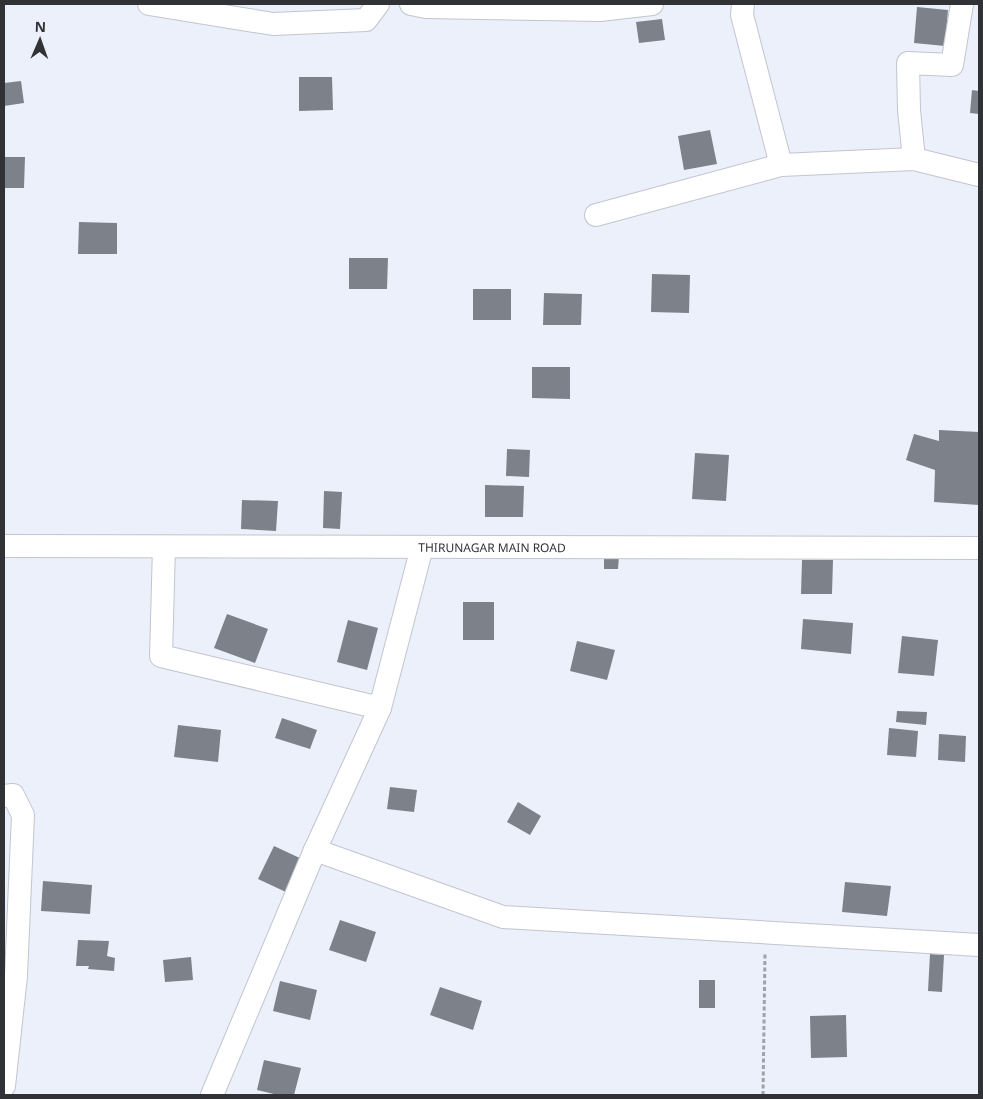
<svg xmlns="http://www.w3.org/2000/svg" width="983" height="1099" font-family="'Noto Sans',sans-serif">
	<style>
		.building { fill: #7d8189 }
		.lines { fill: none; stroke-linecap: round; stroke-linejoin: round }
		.minor-casing { stroke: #c0c5ce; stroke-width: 24 }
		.path { stroke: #9fa2aa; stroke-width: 3; stroke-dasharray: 4 2.5; stroke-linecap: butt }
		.minor { stroke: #fff; stroke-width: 22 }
		.labels { text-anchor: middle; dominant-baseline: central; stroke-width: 4; stroke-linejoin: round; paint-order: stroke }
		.street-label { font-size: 12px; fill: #313236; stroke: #ecf0fa }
	</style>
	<rect width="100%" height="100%" fill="#ecf0fa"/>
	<path class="building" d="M917,7L948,10L945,46L914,43Z
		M662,19L665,40L639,43L636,22Z
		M299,77H332L333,110L299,111Z
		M21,81L24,103L4,106V83Z
		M972,90L979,91V114L970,113Z
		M710,130L717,164L684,170L678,136Z
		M4,157H25L24,188H4Z
		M79,222L117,223V254H78Z
		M349,258H388L387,289H349Z
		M652,274L690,275L689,313L651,312Z
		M473,289H511V320H473Z
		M544,293L582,294L581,325H543Z
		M532,367H570V399L532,398Z
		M939,430L979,432V505L934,502L935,470L906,460L914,434L939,441Z
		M507,449L530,450L529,477L506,476Z
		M695,453L729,455L726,501L692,499Z
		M485,485L524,486L523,517H485Z
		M324,491L342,492L340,529L323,528Z
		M242,500L278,501L276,531L241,529Z
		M604,555L619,556L618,569H604Z
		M802,560H833L832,594H801Z
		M463,602H494V640H463Z
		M227,614L268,629L255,663L214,648Z
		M803,619L853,623L851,654L801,649Z
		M348,620L378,628L367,670L337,662Z
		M902,636L938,640L934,676L898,673Z
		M577,641L615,650L607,680L570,671Z
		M897,711L927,712L926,725L896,722Z
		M282,718L317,730L310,749L275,738Z
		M178,725L221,730L218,762L174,757Z
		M889,728L918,731L916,757L887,755Z
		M939,734L966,736L965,762L938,760Z
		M390,787L417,790L414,812L387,809Z
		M518,802L541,816L530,835L507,822Z
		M274,846L304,860L288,893L258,879Z
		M43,881L92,885L90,914L41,911Z
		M845,882L891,886L887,916L842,912Z
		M340,920L376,932L366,962L329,950Z
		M78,940L109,941L107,956L115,958L114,971L88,969L89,966H76Z
		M930,954L944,955L942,992L928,991Z
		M191,957L193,980L165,982L163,960Z
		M699,980H715V1008H699Z
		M280,981L317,990L310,1020L273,1011Z
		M440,987L482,1001L473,1030L430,1015Z
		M846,1015L847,1057L811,1058L810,1016Z
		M264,1060L301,1068L294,1095H278L257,1090Z"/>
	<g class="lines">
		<defs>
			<g id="minor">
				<path d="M149,4L273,24L366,20L378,4"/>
				<path d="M411,4L426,7L600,10L652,4"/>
				<path d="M743,4L742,15L781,165"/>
				<path d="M914,159L909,110L908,63L952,65L962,4"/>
				<path d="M596,215L781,165L914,159L979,175"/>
				<path id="s1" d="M4,546L979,548"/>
				<path d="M164,547L161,656L380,708"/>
				<path d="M4,796L13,795L23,815L16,976L4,1086"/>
				<path d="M315,850L503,917L979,945"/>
				<path d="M212,1095L315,850L380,708L422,547"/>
			</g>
		</defs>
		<use href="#minor" class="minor-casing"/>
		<path class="path" d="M763,1095L765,953"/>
		<use href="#minor" class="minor"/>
	</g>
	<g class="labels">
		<g class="street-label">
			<text stroke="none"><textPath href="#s1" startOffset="488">THIRUNAGAR MAIN ROAD</textPath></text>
		</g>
	</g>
	<rect width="983" height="1099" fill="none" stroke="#313236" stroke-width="10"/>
	<g transform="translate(40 40) rotate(2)" stroke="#ecf0fa" stroke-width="4" paint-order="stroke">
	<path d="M0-4L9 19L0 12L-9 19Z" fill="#313236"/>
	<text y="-8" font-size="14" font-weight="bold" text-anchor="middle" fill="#313236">N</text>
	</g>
</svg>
